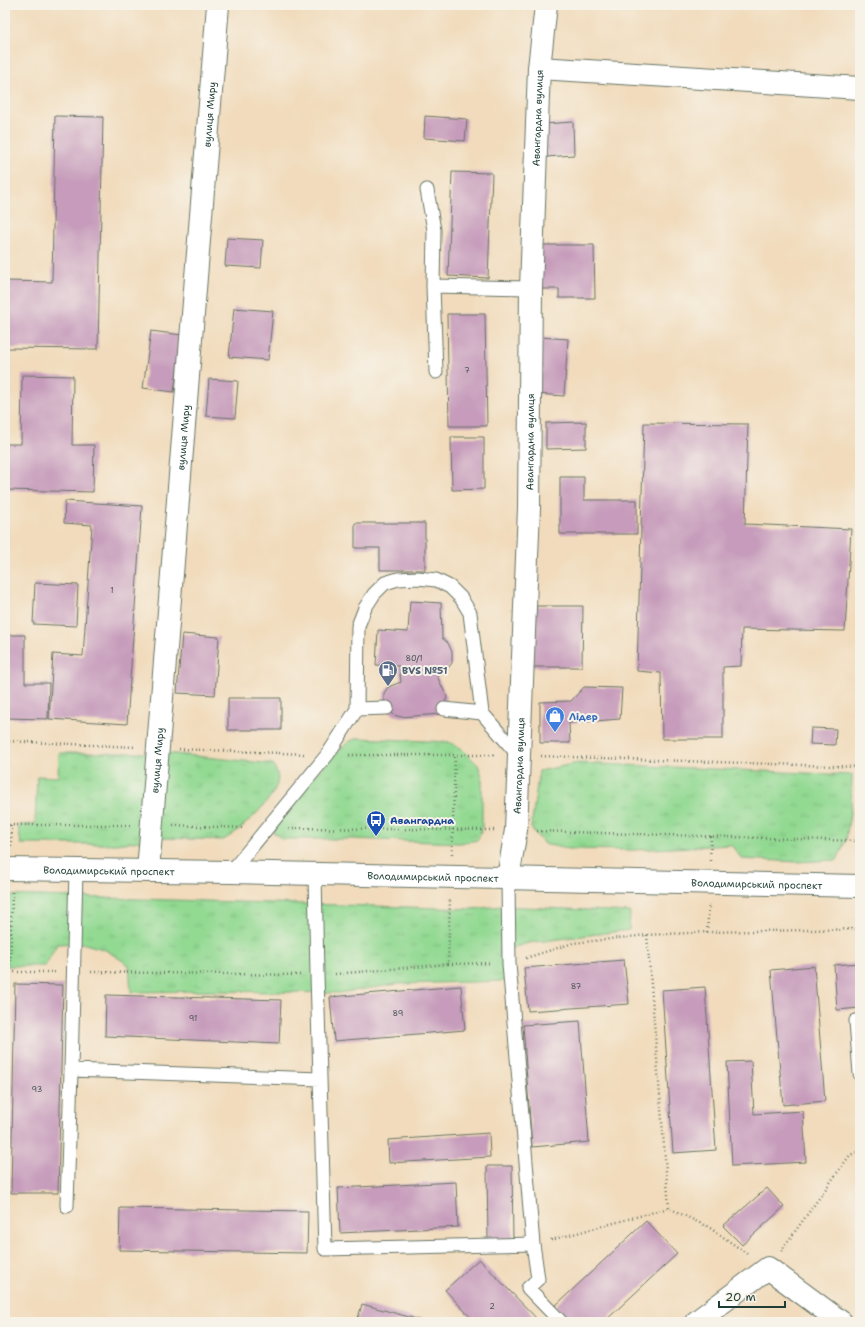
<svg xmlns="http://www.w3.org/2000/svg" width="865" height="1327" font-family="'Shantell Sans',sans-serif">
	<style>
		.grass { fill: url(#grass-tufts); stroke: #588b63 }
		.building { fill: #c69bbb }
		.lines { fill: none; stroke-linecap: round; stroke-linejoin: round }
		.lane-casing { stroke: #687464; stroke-width: 15 }
		.street-casing { stroke: #687464; stroke-width: 24 }
		.secondary-casing { stroke: #687464; stroke-width: 24 }
		.path { stroke: #687464; stroke-width: 2.5; stroke-dasharray: 1 3; stroke-linecap: butt }
		.lane { stroke: #fff; stroke-width: 13 }
		.street { stroke: #fff; stroke-width: 22 }
		.secondary { stroke: #fff; stroke-width: 22 }
		.labels { text-anchor: middle; dominant-baseline: central; stroke-width: 4; stroke-linejoin: round; paint-order: stroke }
		.number-label { font-size: 8px; fill: #495456 }
		.street-label { font-size: 10px; fill: #1f3d34; stroke: #f7f3e8 }
		.service-label { font-size: 10px; font-weight: bold; fill: #4e5e75; stroke: #f7f3e8; text-anchor: start }
		.shop-label { font-size: 10px; font-weight: bold; fill: #366cbe; stroke: #f7f3e8; text-anchor: start }
		.transit-label { font-size: 10px; font-weight: bold; fill: #164399; stroke: #f7f3e8; text-anchor: start }
	</style>
	<defs>
		<pattern id="grass-tufts" width="24" height="20" patternUnits="userSpaceOnUse"><rect width="24" height="20" fill="#92d992"/><path d="M3 7l-1-3M5 7V3M7 7l1-3M15 17l-1-3M17 17v-4M19 17l1-3" fill="none" stroke="#7dbb7e"/></pattern>
	</defs>
	<rect width="100%" height="100%" fill="#f7f3e8"/>
	<filter id="ink" filterUnits="userSpaceOnUse"><feTurbulence type="fractalNoise" baseFrequency=".025" numOctaves="2"/><feDisplacementMap in="SourceGraphic" scale="8" xChannelSelector="R" yChannelSelector="G"/><feConvolveMatrix kernelMatrix="1 2 1 2 8 2 1 2 1" color-interpolation-filters="sRGB"/></filter>
	<filter id="wash" filterUnits="userSpaceOnUse"><feTurbulence type="fractalNoise" baseFrequency=".012" numOctaves="4" result="noise"/><feDisplacementMap in="SourceGraphic" scale="16" xChannelSelector="R" yChannelSelector="G"/><feGaussianBlur stdDeviation="0.9" result="paint"/><feColorMatrix in="noise" values="0 0 0 0 0 0 0 0 0 0 0 0 0 0 0 0 0 1.4 0 .05"/><feComposite in="paint" operator="in"/></filter>
	<g filter="url(#wash)">
		<rect width="100%" height="100%" fill="#f1dbbc"/>
		<path class="grass" d="M358,738L449,742L463,750L478,765L482,776V828L478,840L460,843L353,839H282L273,832L279,822L316,774L348,742Z
			M59,753H166L273,764C275,769 278,774 278,779C277,797 239,833 223,840L165,838L115,844H21L18,825L35,824L37,776L58,777Z
			M578,763L852,775L851,806L846,840L837,860L797,862L742,859L731,845L633,850L568,849L544,844L531,828L539,771Z
			M5,895L472,909L502,906L630,912L629,930L528,943L502,951L505,981L397,984L339,993L215,991L131,992L129,965L106,950L82,943L57,944L45,966H5Z"/>
		<g id="blocks">
			<path class="building" d="M55,116L103,117L98,349L5,348V281L52,282Z
				M425,116L467,119L465,141L424,138Z
				M573,122L574,155L546,157L544,124Z
				M452,172L492,173L488,278L448,276Z
				M227,238L263,240L261,268L225,266Z
				M540,245H594L595,298H559V289H541Z
				M234,308L273,311L268,360L229,357Z
				M447,314H485L487,426H449Z
				M151,331L182,335L174,392L143,388Z
				M540,337L568,339L564,396L537,394Z
				M22,375L73,376L72,445H94L93,492L5,490V444H21Z
				M209,379L238,381L235,418L206,416Z
				M586,422V448L546,449V423Z
				M644,423L748,424L745,524L851,529L845,631L742,629L741,666L723,667V739H662L661,673L637,671Z
				M451,437H484V489L452,490Z
				M560,477H584V500H637V534H560Z
				M65,501L142,506L127,724L49,719L53,654L83,656L92,525L64,523Z
				M355,523H425V570H380V548H355Z
				M35,583L78,585L76,626L33,624Z
				M410,601L441,603L442,638L448,643L452,652V663L444,673L436,674L447,697L441,714L401,717L394,715L387,708L384,700V693L388,687L401,682L399,666L376,665L378,630L408,632Z
				M531,606H583L582,667H530Z
				M182,634L219,637L215,695L177,693Z
				M5,635H25V683H49L48,719L5,718Z
				M584,687L622,688L620,719L569,723L570,743H540V702L571,701Z
				M228,698H281V730H228Z
				M811,728L836,729L835,745L810,744Z
				M624,960L629,1004L528,1011L524,968Z
				M860,963V1008L837,1010L834,965Z
				M814,966L825,1101L783,1105L771,970Z
				M15,984L63,985L58,1193H11Z
				M461,986L465,1030L334,1041L330,997Z
				M705,987L716,1150L673,1153L662,990Z
				M106,995L281,1000L279,1044L105,1036Z
				M580,1021L589,1142L532,1147L523,1025Z
				M751,1061L754,1114L803,1111L806,1162L732,1166L727,1062Z
				M489,1133L490,1157L389,1163L388,1140Z
				M487,1166H512L513,1240L488,1241Z
				M456,1182L458,1227L340,1233L338,1188Z
				M767,1188L784,1207L742,1245L723,1226Z
				M120,1208L308,1211L307,1253L119,1250Z
				M646,1221L677,1254L604,1322H570L555,1306Z
				M479,1259L540,1322H475L445,1290Z
				M362,1304L427,1322H357Z"/>
		</g>
	</g>
	<g filter="url(#ink)">
		<use href="#blocks" fill-opacity="0" stroke="#687464" stroke-width="1"/>
		<g class="lines">
			<defs>
				<path id="lane" d="M427,190L434,230L433,286L436,372
					M433,286L531,288
					M357,709L358,626L365,608L374,594L385,583L398,579L418,578L436,580L450,587L461,598L470,613L482,713L519,756
					M444,709L482,713
					M76,870L71,1070L320,1079
					M231,872L328,754L357,709L387,708
					M315,874L317,975L325,1249L533,1244L509,964L508,878
					M860,1020L856,1021L860,1074
					M67,1206L71,1070
					M533,1244L538,1279L528,1288L561,1322"/>
				<g id="street">
					<path d="M539,68L860,88"/>
					<path id="s1" d="M148,871L218,5"/>
					<path id="s2" d="M508,878L516,830L529,508L531,288L539,68L546,5"/>
					<path d="M696,1322L768,1268L841,1322"/>
				</g>
				<g id="secondary">
					<path id="s3" d="M5,869L231,872L860,886"/>
				</g>
			</defs>
			<use href="#lane" class="lane-casing"/>
			<use href="#street" class="street-casing"/>
			<use href="#secondary" class="secondary-casing"/>
			<path class="path" d="M5,741L136,747
				M179,749L306,754
				M349,755H494
				M541,756L860,767
				M5,825H130
				M11,825V847
				M173,825L244,828
				M289,828L494,830
				M537,831L860,841
				M452,854L455,755
				M710,861L711,836
				M707,932L709,904
				M647,935L669,1208
				M526,958L573,943L647,935L707,932L860,929
				M448,964L492,963
				M5,972H10L12,892
				M10,972H56
				M91,972L300,975
				M335,974L448,964L450,899
				M551,1240L669,1208L710,1228L749,1255
				M781,1251L850,1155L860,1151"/>
			<use href="#lane" class="lane"/>
			<use href="#street" class="street"/>
			<use href="#secondary" class="secondary"/>
		</g>
	</g>
	<defs>
		<symbol id="fuel-pin" viewBox="-11 -11 22 30"><path d="M0 17L-7.5 6A9.5 9.5 0 1 1 7.5 6Z" fill="#5c6f8a" stroke="#f7f3e8"/><path d="M-5.5-6h7V0h2V4h1.3V-2.5L3-4.5l.8-.8L6-3V5H2.5V1h-1V6h-7ZM-4.2-4.7v3.2H.2V-4.7Z" fill="#fff"/></symbol>
		<symbol id="shop-pin" viewBox="-11 -11 22 30"><path d="M0 17L-7.5 6A9.5 9.5 0 1 1 7.5 6Z" fill="#3f7fe0" stroke="#f7f3e8"/><path d="M-5-2.5h2.3a2.7 3.5 0 0 1 5.4 0H5L5.5 6h-11ZM-1.5-2.5h3a1.5 2.3 0 0 0-3 0Z" fill="#fff"/></symbol>
		<symbol id="bus-pin" viewBox="-11 -11 22 30"><path d="M0 17L-7.5 6A9.5 9.5 0 1 1 7.5 6Z" fill="#1a4fb4" stroke="#f7f3e8"/><path d="M-5-6H5V4H4V6H2V4H-2V6H-4V4H-5ZM-3.5-4V0h7V-4ZM-3.5 1.2v1.5H-2V1.2ZM2 1.2v1.5H3.5V1.2Z" fill="#fff"/></symbol>
	</defs>
	<g fill-rule="evenodd">
		<use href="#fuel-pin" x="377" y="659" width="22" height="30"/>
		<use href="#shop-pin" x="544" y="705" width="22" height="30"/>
		<use href="#bus-pin" x="365" y="809" width="22" height="30"/>
	</g>
	<g class="labels">
		<g class="number-label">
			<text x="467" y="370">7</text>
			<text x="112" y="590">1</text>
			<text x="414" y="658">80/1</text>
			<text x="576" y="986">87</text>
			<text x="398" y="1013">89</text>
			<text x="193" y="1018">91</text>
			<text x="37" y="1089">93</text>
			<text x="492" y="1306">2</text>
		</g>
		<g class="street-label">
			<text stroke="none"><textPath href="#s1" startOffset="759">вулиця Миру</textPath></text>
			<text stroke="none"><textPath href="#s2" startOffset="761">Авангардна вулиця</textPath></text>
			<text stroke="none"><textPath href="#s1" startOffset="435">вулиця Миру</textPath></text>
			<text stroke="none"><textPath href="#s2" startOffset="437">Авангардна вулиця</textPath></text>
			<text stroke="none"><textPath href="#s1" startOffset="111">вулиця Миру</textPath></text>
			<text stroke="none"><textPath href="#s2" startOffset="113">Авангардна вулиця</textPath></text>
			<text stroke="none"><textPath href="#s3" startOffset="104">Володимирський проспект</textPath></text>
			<text stroke="none"><textPath href="#s3" startOffset="428">Володимирський проспект</textPath></text>
			<text stroke="none"><textPath href="#s3" startOffset="752">Володимирський проспект</textPath></text>
		</g>
		<g class="service-label">
			<text x="402" y="670">BVS №51</text>
		</g>
		<g class="shop-label">
			<text x="569" y="716">Лідер</text>
		</g>
		<g class="transit-label">
			<text x="390" y="820">Авангардна</text>
		</g>
	</g>
	<rect width="865" height="1327" fill="none" stroke="#f7f3e8" stroke-width="20"/>
	<path d="M719 1301v6h66v-6" fill="none" stroke="#1f3d34" stroke-width="2"/>
	<text x="725" y="1301" font-size="12" fill="#1f3d34" stroke="#f7f3e8" stroke-width="3" paint-order="stroke">20 m</text>
</svg>
